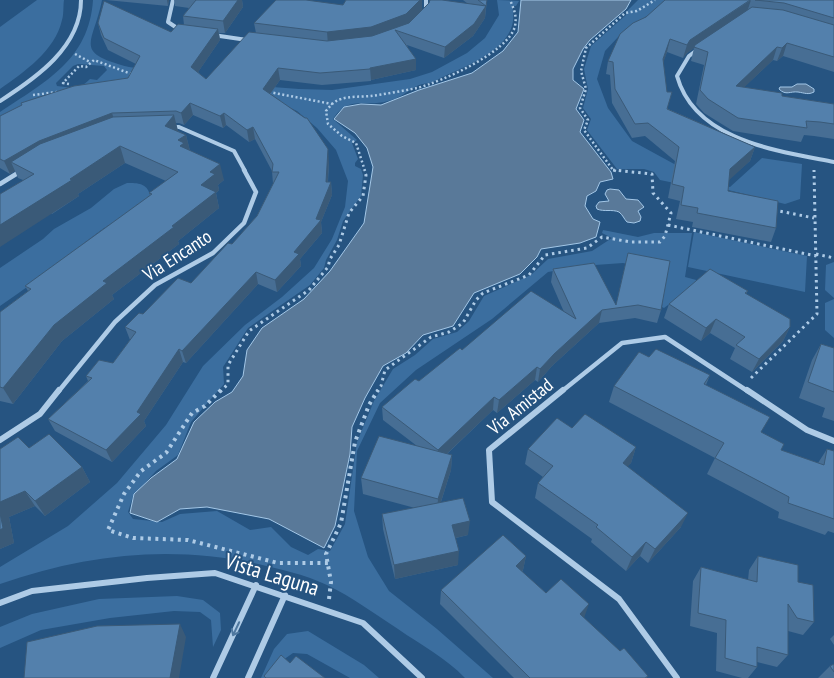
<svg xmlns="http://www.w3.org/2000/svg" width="834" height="678" font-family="'PT Sans Narrow',sans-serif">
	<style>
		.green { fill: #3b6e9f; fill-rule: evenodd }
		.water { fill: #597999; stroke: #a3c7e7 }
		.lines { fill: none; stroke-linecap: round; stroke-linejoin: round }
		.path-far2 { stroke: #aecbe6; stroke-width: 2.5; stroke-dasharray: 2 2.5; stroke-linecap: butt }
		.path-far1 { stroke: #aecbe6; stroke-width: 3; stroke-dasharray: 2.5 4; stroke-linecap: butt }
		.path { stroke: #aecbe6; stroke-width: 4; stroke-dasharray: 3 4.5; stroke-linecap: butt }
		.minor-far2 { stroke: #aecbe6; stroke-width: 4 }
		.minor-far1 { stroke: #aecbe6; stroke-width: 4.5 }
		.minor { stroke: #aecbe6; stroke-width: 6 }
		.wall { fill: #476e94 }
		.shaded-wall { fill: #3a5a78 }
		.building { fill: #5380ac; stroke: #3a5a78 }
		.oneway { stroke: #4f789f }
		.labels { text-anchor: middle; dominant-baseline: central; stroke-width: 4; stroke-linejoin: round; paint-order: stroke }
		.street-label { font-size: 19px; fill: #fff; stroke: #265481 }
		.near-street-label { font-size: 22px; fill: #fff; stroke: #265481 }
	</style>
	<rect width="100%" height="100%" fill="#265481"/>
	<path class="green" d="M37,0H64C63,6 64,14 62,20C55,51 24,72 0,89V27Z
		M93,0H102C93,45 72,52 129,67L259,86L299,89L332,90L410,79L432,72L467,53L485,38L499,15L497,0L519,1L516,6H512C523,48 465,65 437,80C430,84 421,83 415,87C407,92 398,99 388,101C365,108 349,94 333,119L357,140L352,143L358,159L355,163V166L361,169L363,175L361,196L343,221L337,240L326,260L324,268L310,285L248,328L223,367L224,384L191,422L178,455L156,471L133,496L128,512L133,519L162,522L180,514L217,511L250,530L271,527L291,547L308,555L318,549L330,551L345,524L357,442L374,401L393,369L415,355L433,339L457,332L469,321L484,296L531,275L548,259L592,251L612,238L602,233L603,230L638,237L654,233H692L685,277L700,281L664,308L662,307L666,272L623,263L581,266L548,272L492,319L416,370L380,403L357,451L354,511L368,557L389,591L437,629L493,678H465C446,658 421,645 398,629C375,614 352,597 327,585C304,574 279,569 254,563C166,545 84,555 0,584V567L68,526L117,483L166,425L203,366L245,325L282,297L314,268L332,239L345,207L348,181L336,150L317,128L297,111L258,93L0,120V112C45,82 89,60 93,0ZM78,64L104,66L107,70L97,80L90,79C79,90 72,88 57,86L56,83L73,66Z
		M638,0H669L619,36L605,51L597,79L608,108L632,141L709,183L730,187L762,158L802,164L800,199L785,204L720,188L713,191L660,180L654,172L644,169H617L587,130L591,119L583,108L588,89L584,69L591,46L626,15V12Z
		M127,183C138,183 147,183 150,195C139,212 116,219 100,231C66,256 35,283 0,306V268L43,239L54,229L91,208L114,189Z
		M694,232L807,256L805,292L688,267Z
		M834,262V298L825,290L826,265Z
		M834,299V338L825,330V303Z
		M177,596L203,600L220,613L221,630L213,647L211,620L200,612L174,611L110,618L41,630L0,648V627L32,614L99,599Z
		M308,631L364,665L379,678H350L307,654L293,653L276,665L270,678H261L274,649L287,634Z"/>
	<path class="water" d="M521,0H631L626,9L590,40L583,49L573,69V80L584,89L576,109L584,120L580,132L611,172L613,179L600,182L596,191L587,196L585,206L593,219L600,222L596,237L580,243L541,249L537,257L520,274L474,293L453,326L423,335L406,353L383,366L365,398L352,427L350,454L335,526L324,548L269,519L207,507L180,509L157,522L130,513L134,494L151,478L177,459L194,422L215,402L232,392L243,376L247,350L262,328L304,299L330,271L364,223L373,167L367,148L355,133L334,119L344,107L361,104L381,105L419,90L472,73L503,51L518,32Z
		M797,84H806L814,89V92C808,95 805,93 798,92C790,91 786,96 779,89L780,87H792Z
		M610,189L619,190L626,199L638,200L644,207L638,211L641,217L640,221L634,223L627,222C624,219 623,215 619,212C612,209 604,212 597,209L596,206L599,202L609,201L605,194L607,190Z"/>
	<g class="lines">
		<path class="path-far2" d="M75,54L90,62
			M69,84L63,83L79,66L86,67L94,60L134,75
			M269,92L332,104
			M33,95L57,92
			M365,171L356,143L342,136L328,124L326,111C330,106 334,101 341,99C350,96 361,97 371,96C386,94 402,91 417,88C441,82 509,52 515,26C517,16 514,9 510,0
			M616,171L613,170L584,130L588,120L580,108L586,89L581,71L586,48L625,13L637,11L655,0"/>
		<path class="path-far1" d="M774,210L814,218
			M668,225L816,256
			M816,254L834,258
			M751,378L817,314L814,170
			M220,392L228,384V365L249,331L309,290L328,267L330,259L339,245L349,213L363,196L366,175L364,170
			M377,392L381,386L385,370L431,337L449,332L463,323L476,300L483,293L529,275L545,255L587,248L602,237L631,242H660L665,236L671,213L653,193L652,174L613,170"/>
		<path class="path" d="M221,390L205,406L192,413L166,453L141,471L124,494L108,530L133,538L188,540L278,563H328
			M329,599L331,582L326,554L341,523L355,442L369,405L378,390"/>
		<path class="minor-far2" d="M173,0L168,22L180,30
			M426,0V11
			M213,35L247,40
			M697,50L689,56L677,76C695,141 778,151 834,162
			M0,101C36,78 81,47 81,0
			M171,127H179L234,151L245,171"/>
		<path class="minor-far1" d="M0,184L21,171
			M58,392L115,322L155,285L213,253L244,223L256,192L244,170
			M561,392L622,343L665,337L749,392"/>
		<path class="minor" d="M563,390L489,450L492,502L619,599L677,678
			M747,390L807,430L834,441
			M0,440L40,414L59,390
			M0,603L32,591L147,578L215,573L363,623L422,678
			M213,678L256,585
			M248,678L285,595"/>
	</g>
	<path class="wall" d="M106,0H169L168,6Z
		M174,0H242L243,7L225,33H219L220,40L198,72L206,79L256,33L254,23L343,5L346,0H422V10L468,4L463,0H487L485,18L473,36L444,58L407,45L416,70L371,80V81L322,85L280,80L270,94L329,162L328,182H331L332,195L321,222L322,233L300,259L301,266L277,292L258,284L186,363L183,362L144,421L146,426L112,462L55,431L48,419L88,381L86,376L113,363L130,340L125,327L143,314L191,283L232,244L257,216L273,184L272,171L255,139L249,142L226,125L223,128L193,115L184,125L179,123H176L178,131L186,135L190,151L224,180L218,185L219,190L216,193L219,208L178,241L179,244L112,295L114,299L62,341L13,404L0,401V312L28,291L25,286L150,195L149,193L166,181L125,163L78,194L79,196L52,214L23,180L18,178L15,171L10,174L0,168V116L128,78L136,64L108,50L101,35L98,23L171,32L184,25L183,16L189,8L175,6Z
		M665,0H834V72L783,56L777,61L773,60L744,87L782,96L834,104V139L814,136L804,135L801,142L733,131L704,113L696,104L704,65L691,61L694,48L687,53L683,58L667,52L663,62L668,109L755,147L750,161L729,179L728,191L776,228L771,242L692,227L693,222L676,219L680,201L668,198L675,161L645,136L632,138L612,103L610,75L606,74L608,61L646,17Z
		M628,253L661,310L657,323L635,318L599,323L552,366L538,382L535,380L497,413L493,410L447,454L452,455L451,470L441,502L468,535L456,538L458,565L395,579L383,529L382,514L415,508L363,494L361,478L417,446L383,420L382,407L462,350L564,312L551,282L553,269L616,305Z
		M748,291L746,294L790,327L783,341L752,372L730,359L735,348L710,333L701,341L664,318L669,304Z
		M821,344L834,348V421L822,417L825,408L799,398L812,360Z
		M649,357L710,375L706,385L781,450L818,463L827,449L834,451V533L828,531L825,535L778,518L779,512L707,474L715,458L609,402L614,386Z
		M572,428L636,447L631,463L627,466L681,527L648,563L640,556L626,571L591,542L592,539L535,498L538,483L543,477L525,464L528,449Z
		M29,448L82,467L90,482L45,516L35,506L9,517L14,543L0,549V449Z
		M526,556L523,570L522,572L546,593L584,618L647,678H514L440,604L441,590Z
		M758,556L798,582L814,622L803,635L788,631V655L777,667L757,662V667L748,678H742L716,671L717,633L690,626L693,581L701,567L748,580L749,570Z
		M834,635V645L830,639Z
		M834,664V678H818L830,666Z"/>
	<path class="shaded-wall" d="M167,0H169L168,6Z
		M238,0H242L243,7L225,33L223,21Z
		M420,0H422V10L406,28L395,30V32L328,45L327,32Z
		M751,0L747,12L687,53L683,58L687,45L690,40Z
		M486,6L485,18L473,36L444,58L445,47Z
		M218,29L220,40L194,78L191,67Z
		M670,39L667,52L660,73L663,59Z
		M787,43L783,56L777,61L782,48Z
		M777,47L773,60L731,100L736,86Z
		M416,59V70L371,80L370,68Z
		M278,68L280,80L265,101L263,89Z
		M190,103L193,115L184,125L181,113Z
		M112,113L116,126L11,162L15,171L10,174L4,161L39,141Z
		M224,113L226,125L223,128L220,116Z
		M174,115L178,131L169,142L165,126Z
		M253,127L255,139L249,142L247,130Z
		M186,135L190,151L184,162L178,140Z
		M120,146L125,163L78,194L79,196L0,247V225L70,179Z
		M755,147L750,161L726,183L730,169Z
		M328,149L329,162L327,192L331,182L332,195L321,222L322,233L300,259L301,266L277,292L275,280L316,219L326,182Z
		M220,164L224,180L218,185L219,190L216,193L219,208L178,241L179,244L112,295L114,299L62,341L13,404L3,388L54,325L103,281L172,226L210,172Z
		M256,272L258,284L186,363L182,351Z
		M602,310L599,323L552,366L538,382L540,369L554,354Z
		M716,319L710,333L701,341L706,328Z
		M790,327L783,341L752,372L759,359Z
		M179,349L183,362L144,421L146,426L112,462L106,450L137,412Z
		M537,367L535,380L497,413L499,400Z
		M494,397L493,410L438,462V450Z
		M636,447L631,463L618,478L623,463Z
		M452,455L451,470L437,514L438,499Z
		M82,467L90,482L45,516L35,501Z
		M25,491L35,506L9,517L14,543L0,549V502Z
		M688,513L681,527L648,563L655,549Z
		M470,521L468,535L451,539L452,525Z
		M646,542L640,556L626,571L632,557Z
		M459,551L458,565L395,579L394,565Z
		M526,556L523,570L513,580L516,566Z
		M589,604L584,618L580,614Z
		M180,624L186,637L179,678H170Z"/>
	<path class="building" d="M196,0H238L223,21L183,16Z
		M276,0H306L343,5L346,0H420L406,14L371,27L327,32L254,23Z
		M430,0H442L486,6L474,24L445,47L395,30L416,59L370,68V69L320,73L278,68L263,89L305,118H307L328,149L326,182H331L316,219L321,220L294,252L299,254L275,280L256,272L182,351L179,349L137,412L141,414L106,450L48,419L92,378L86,376L99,360L113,363L136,332L125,327L139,313L143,314L178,278L191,283L228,243L232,244L257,216L279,172H272L273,164L253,127L247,130L224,113L220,116L190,103L181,113L176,111L112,113L39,141L4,161L0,159V116L22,105L21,103L74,86L128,78L140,56L104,38L98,23L104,1L171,32L178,24L218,29L191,67L206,79L249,32L327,41L372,36L409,23L429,3Z
		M478,0H487L486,6Z
		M665,0H750L690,40L687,45L670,39L663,59L667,92H672L667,109L755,147L730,169L728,191L778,201L776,228L697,213L698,208L681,205L684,187L672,184L679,147L648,123L635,124L615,89L613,62L608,61L620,34L633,23L646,17Z
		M755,0H834V18L784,3Z
		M752,7L783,10L834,25V57L787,43L782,48L777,47L736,86L782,93V96L834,104V124L820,122L806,121L807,128L738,118L708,99L700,90L708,52L694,47L695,45Z
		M174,115L165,126L186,135L178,140L184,143L180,146L220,164L210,172L215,174L201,185L216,192L172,226L174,227L103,281L107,283L54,325L3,388L0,387V312L31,289L25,286L152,194L149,193L178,172L120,146L70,179L72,180L0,225V194L34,174L11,162L40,144L113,117Z
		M628,253L670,261L661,310L638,305L602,310L554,354L540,369L537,367L499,400L494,397L438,450L382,407L415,379L419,381L460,348L462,350L531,291L576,319L553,269L594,263L616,305Z
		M710,269L748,291L745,293L790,319V327L759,359L736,345L745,337L716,319L706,328L669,304Z
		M821,344L834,348V392L808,382Z
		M656,349L710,375L704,384L770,417L761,432L784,444L781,450L824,465L827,449L834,451V519L788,503L789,497L715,458L724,443L614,386L639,352L649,357Z
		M585,414L636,447L623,463L688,513L655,549L646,542L632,557L596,527L598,525L538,483L553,466L528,449L557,418L572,428Z
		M49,434L82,467L35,501L25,491L0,502V449L18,437L29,448Z
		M379,436L452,455L438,499L361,478Z
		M463,498L470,521L452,525L459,551L394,565L382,514Z
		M0,513L3,528L0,530Z
		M503,535L526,556L516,566L546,593L561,579L589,604L580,614L620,651L624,648L648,676L645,678H530L441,590Z
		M758,556L798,565V582L813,585L814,622L797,618L788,604V655L757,647V667L725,658L726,620L698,613L701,567L757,582Z
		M180,624L170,678H24L27,642L97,626Z
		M281,655L290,663L296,656L325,678H266L264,676Z
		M834,664V672L830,666Z"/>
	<defs><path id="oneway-shaft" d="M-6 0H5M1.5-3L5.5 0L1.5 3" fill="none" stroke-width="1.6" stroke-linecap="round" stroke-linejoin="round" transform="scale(1.25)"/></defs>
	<use class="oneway" href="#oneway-shaft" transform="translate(236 629) rotate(115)"/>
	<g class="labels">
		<g class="street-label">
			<text transform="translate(177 255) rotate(-33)">Via Encanto</text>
			<text transform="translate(520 406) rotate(-39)">Via Amistad</text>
		</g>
		<g class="near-street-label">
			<text transform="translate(272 574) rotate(17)">Vista Laguna</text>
		</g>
	</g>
</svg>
